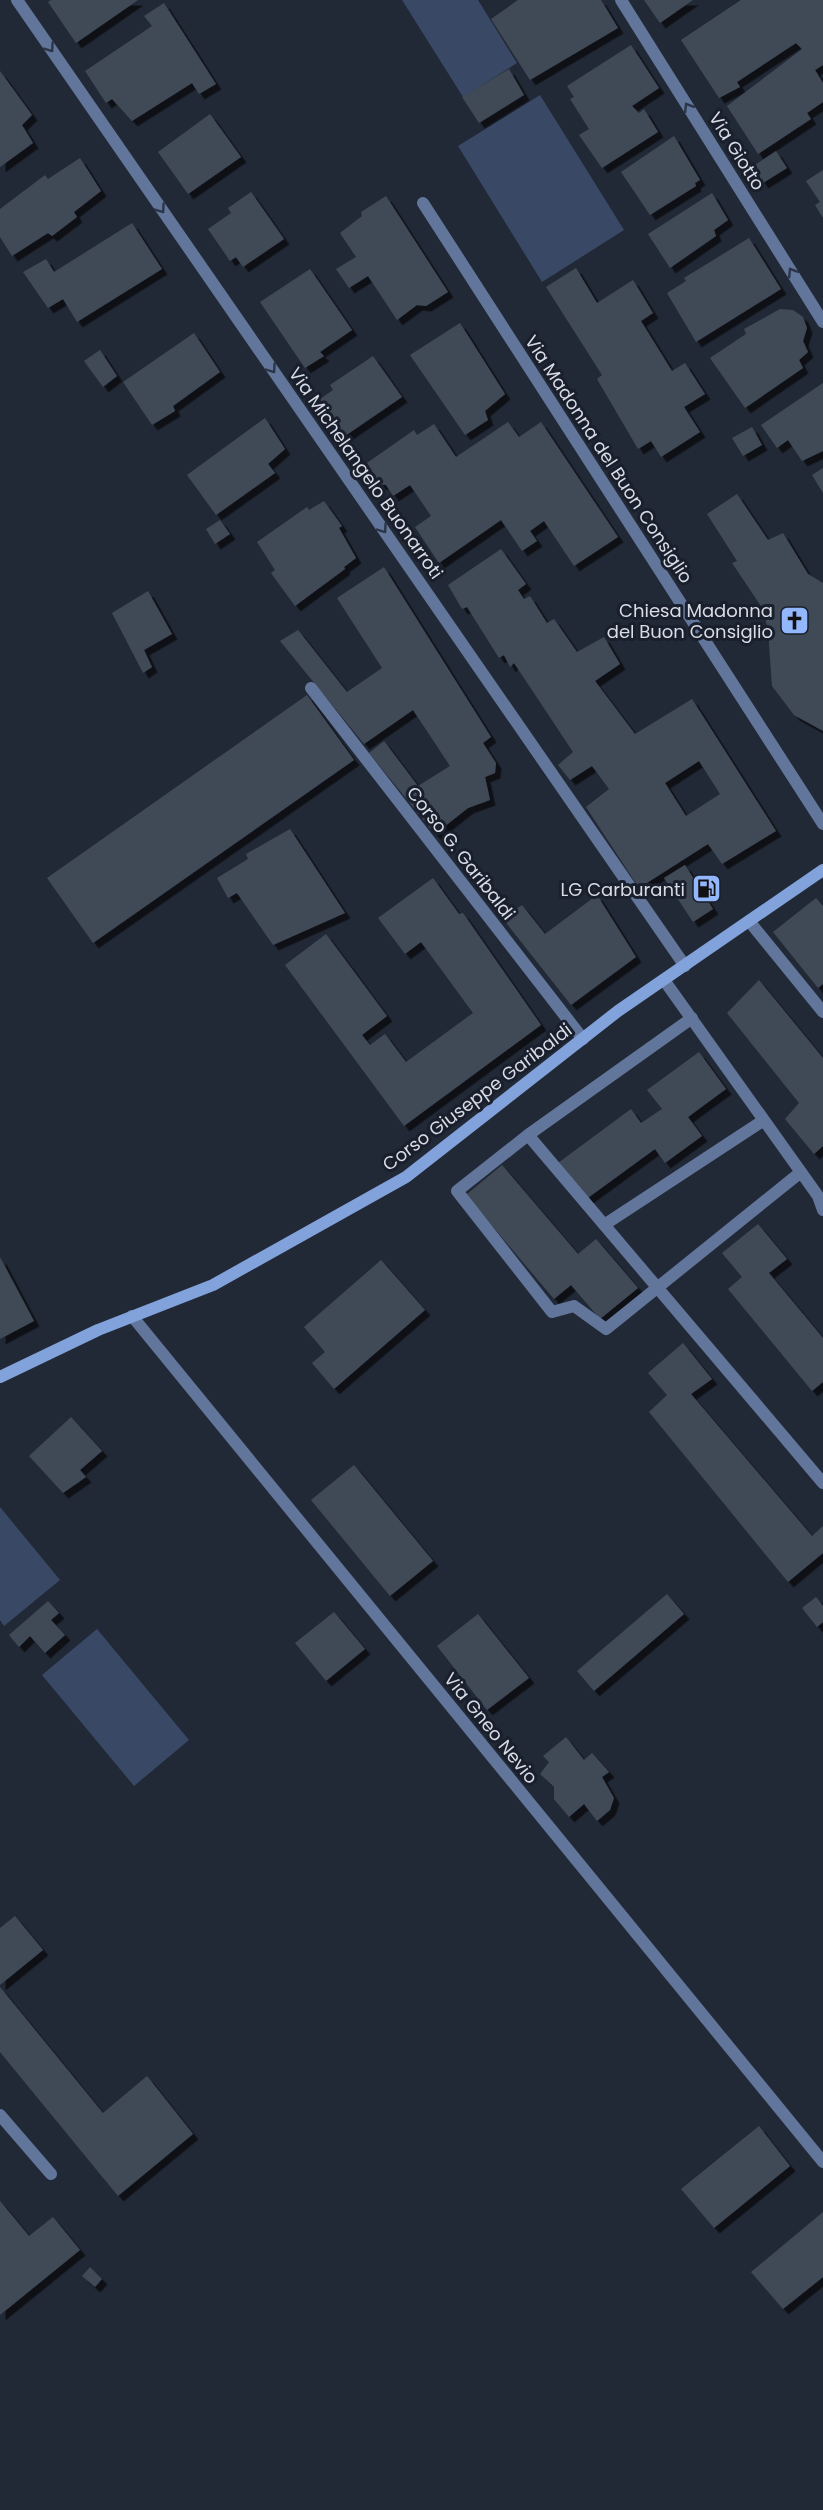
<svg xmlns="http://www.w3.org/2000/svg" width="823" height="2510" font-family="Poppins,sans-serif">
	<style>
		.green { fill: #384865 }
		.building { fill: #414957; fill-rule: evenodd; filter: url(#shadow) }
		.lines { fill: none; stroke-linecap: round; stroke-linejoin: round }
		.street { stroke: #62769b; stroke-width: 12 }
		.secondary { stroke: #82a2dc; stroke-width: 12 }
		.oneway { stroke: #2b3548 }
		.labels { text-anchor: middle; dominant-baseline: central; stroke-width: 6; stroke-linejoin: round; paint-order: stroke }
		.street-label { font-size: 18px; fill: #d7dce5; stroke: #191f2c }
		.poi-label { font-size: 18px; fill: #d7dce5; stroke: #191f2c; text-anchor: end }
	</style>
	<defs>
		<filter id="shadow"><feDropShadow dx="5.5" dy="5.5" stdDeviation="0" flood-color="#0009"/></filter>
	</defs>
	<rect width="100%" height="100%" fill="#222936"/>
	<path class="green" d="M402,0H478L517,63L463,97Z
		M540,95L624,230L542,282L458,146Z
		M0,1507L60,1580L4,1626L0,1620Z
		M97,1629L189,1740L134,1786L42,1675Z"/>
	<path class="building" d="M51,0H138L76,43L48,2Z
		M518,0H601L618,28L530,80L491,19Z
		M644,0H693L660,23Z
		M741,0H823V65L815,70L823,83V102L807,113L811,119L758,154L727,106L802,49L796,43L737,82L740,87L719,98L681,40Z
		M164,3L216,84L199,94L192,83L132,121L112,99L106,103L85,71L152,26L144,16Z
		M631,45L659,88L632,106L639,113L644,109L658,132L602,168L579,135L589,129L570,99L574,97L567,86Z
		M509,69L524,95L479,123L462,97Z
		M0,71L32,115L22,125L33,143L0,167Z
		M210,114L241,157L188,194L158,152Z
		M674,136L700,180L695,183L696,186L650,215L621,172Z
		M776,151L787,168L763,183L752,167Z
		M80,158L101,191L74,212L77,217L52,236L48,233L12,256L0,237V209L45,175L48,179Z
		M823,170V218L815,205L820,202L806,181Z
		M251,192L284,239L243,267L236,257L230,261L208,229L231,213L228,208Z
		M712,193L728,220L714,230L716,236L670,268L648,234Z
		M386,196L448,292L426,306L417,305L397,320L368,276L349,288L336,269L356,257L340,233L362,216L361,212Z
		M132,223L162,269L77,322L63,299L48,308L23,272L46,259L54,272Z
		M749,238L781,289L696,342L667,293L686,281L684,278Z
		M576,268L597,303L633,280L653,313L641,321L672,371L685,363L705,394L684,407L700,432L661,457L651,441L638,449L597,379L602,375L546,287Z
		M310,269L352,330L320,352L324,356L305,368L260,302Z
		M780,309L793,310L803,317L807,328L803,341L808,352L799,360L803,368L745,408L710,358L746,334L744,329Z
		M460,323L505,394L485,411L488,420L465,435L410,355Z
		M194,333L220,372L173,406L175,411L152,425L123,382Z
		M100,350L117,376L103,387L84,361Z
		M373,356L402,397L345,436L320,399L333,390L330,385Z
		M823,383V451L802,461L788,440L777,448L761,425Z
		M265,418L285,449L268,464L275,473L216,515L187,475Z
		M508,422L519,437L541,422L618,537L574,566L544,521L530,531L537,541L522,551L501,520L439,563L415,527L431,516L410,485L393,496L386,485L380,484L367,463L414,430L417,435L434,424L456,457Z
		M752,427L762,445L743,456L732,438Z
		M823,468V493L812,475Z
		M737,494L768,540L783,533L808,574L823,583V731L794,715L772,686L768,630L763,609L732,563L737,561L707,514Z
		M324,501L342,526L339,528L356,558L344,567L345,569L295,606L271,573L275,570L257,542L307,507L309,510Z
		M220,520L230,534L215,544L206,529Z
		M501,549L526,584L518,590L524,599L530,596L547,623L554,619L577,652L604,637L620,664L595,681L635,734L692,699L776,831L722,864L708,844L639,888L586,807L609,789L592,766L570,780L558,765L573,752L514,663L510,667L504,655L499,658L467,607L462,609L448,585ZM699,761L720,794L686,816L665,783Z
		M384,567L491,737L483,743L496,763L495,773L485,777L490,800L468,808L435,834L369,753L384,741L418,786L450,766L413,710L364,744L280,641L298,630L347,692L382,668L337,598Z
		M148,591L172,634L144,650L152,667L143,673L112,613Z
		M307,695L354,760L93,943L47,878Z
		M290,829L345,913L273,945L237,893L228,898L217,878L248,859L246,854Z
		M685,865L713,909L693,922L664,878Z
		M433,878L459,914L463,913L541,1025L404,1126L285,965L326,934L387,1016L362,1035L370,1045L385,1034L406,1062L473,1013L421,942L405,954L378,918Z
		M597,895L636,957L571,1005L503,919L522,905L545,934Z
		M816,898L823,906V984L818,988L773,932Z
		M759,980L823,1058V1146L814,1154L785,1119L799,1103L727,1013Z
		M699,1052L726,1089L688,1117L702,1136L665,1163L655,1149L585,1200L558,1163L631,1109L641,1123L662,1109L647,1090Z
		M502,1165L578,1254L596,1239L638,1288L600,1319L571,1285L554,1299L466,1195Z
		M758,1224L787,1259L769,1273L823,1338V1382L812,1391L728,1289L742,1277L722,1253Z
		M0,1257L34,1321L0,1339Z
		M381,1260L425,1310L334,1389L312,1363L325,1352L304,1327Z
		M683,1343L712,1379L691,1394L812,1536L823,1526V1553L788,1582L649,1412L667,1395L648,1373Z
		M71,1417L102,1451L80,1470L86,1477L63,1493L29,1456Z
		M354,1465L433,1561L390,1596L311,1500Z
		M667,1594L684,1614L594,1691L577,1671Z
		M816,1597L823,1606V1622L817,1627L802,1608Z
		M48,1601L59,1613L51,1620L65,1635L45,1653L30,1636L19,1647L9,1635Z
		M334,1612L365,1649L326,1681L295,1643Z
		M478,1614L529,1678L487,1710L437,1646Z
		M566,1737L584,1760L592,1753L609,1772L602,1777L614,1798L610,1810L597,1821L584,1804L569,1817L554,1799V1787L540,1774L549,1762L543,1756Z
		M15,1916L43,1950L0,1985V1928Z
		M0,1987L103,2113L147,2076L193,2134L118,2196L0,2052Z
		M759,2126L790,2166L714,2228L681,2189Z
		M0,2201L29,2236L53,2217L80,2250L0,2315Z
		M823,2212V2277L783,2309L751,2272Z
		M90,2267L102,2279L95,2287L82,2276Z"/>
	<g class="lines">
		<path class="street" d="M17,0L685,966
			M621,0L823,322
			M423,203L823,824
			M311,688L583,1039
			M749,921L823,1012
			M664,980L818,1196L823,1210
			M692,1018L528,1135L457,1191L552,1312L574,1306L606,1329L801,1172
			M528,1135L823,1483
			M604,1225L764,1120
			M132,1316L823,2162
			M0,2115L51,2174"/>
		<path class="secondary" d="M0,1377L98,1330L213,1285L406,1177L618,1011L823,870"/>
	</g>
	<defs><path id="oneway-chevron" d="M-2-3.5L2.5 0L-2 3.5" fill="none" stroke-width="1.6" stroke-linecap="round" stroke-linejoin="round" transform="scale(1.5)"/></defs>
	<g class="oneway">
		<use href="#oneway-chevron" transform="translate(50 48) rotate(55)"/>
		<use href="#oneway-chevron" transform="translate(688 107) rotate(-122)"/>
		<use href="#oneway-chevron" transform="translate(161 209) rotate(55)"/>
		<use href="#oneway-chevron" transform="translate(792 272) rotate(-122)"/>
		<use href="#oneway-chevron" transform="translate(272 369) rotate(55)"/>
		<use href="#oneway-chevron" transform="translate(383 529) rotate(55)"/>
	</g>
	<defs>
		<symbol id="church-square" viewBox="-11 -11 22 22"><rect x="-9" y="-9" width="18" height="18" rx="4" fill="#92b7fd" stroke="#191f2c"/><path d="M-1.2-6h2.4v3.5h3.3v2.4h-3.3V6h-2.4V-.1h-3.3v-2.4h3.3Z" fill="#111"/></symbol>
		<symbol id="fuel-square" viewBox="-11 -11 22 22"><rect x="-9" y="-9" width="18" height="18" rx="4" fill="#92b7fd" stroke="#191f2c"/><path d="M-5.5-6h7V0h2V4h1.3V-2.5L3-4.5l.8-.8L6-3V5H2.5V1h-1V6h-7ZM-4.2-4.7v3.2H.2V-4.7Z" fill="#111"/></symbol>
	</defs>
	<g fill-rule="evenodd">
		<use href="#church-square" x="778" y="604" width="33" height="33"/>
		<use href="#fuel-square" x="690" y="872" width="33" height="33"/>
	</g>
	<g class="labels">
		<g class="street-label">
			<text transform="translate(737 151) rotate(58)">Via Giotto</text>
			<text transform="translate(609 459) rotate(57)">Via Madonna del Buon Consiglio</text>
			<text transform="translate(366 473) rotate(55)">Via Michelangelo Buonarroti</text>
			<text transform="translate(461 853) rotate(52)">Corso G. Garibaldi</text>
			<text transform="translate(477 1097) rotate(-37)">Corso Giuseppe Garibaldi</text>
			<text transform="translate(491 1728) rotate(51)">Via Gneo Nevio</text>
		</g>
		<g class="poi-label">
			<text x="773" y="610">Chiesa Madonna<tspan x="773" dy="21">del Buon Consiglio</tspan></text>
			<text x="685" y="889">LG Carburanti</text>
		</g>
	</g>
</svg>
